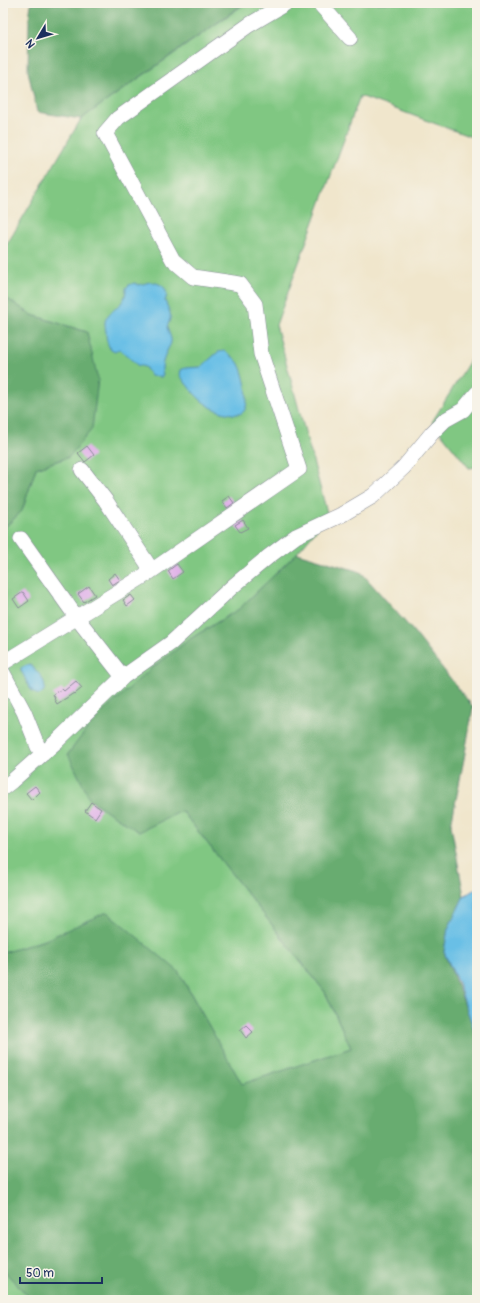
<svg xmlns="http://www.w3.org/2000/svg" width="480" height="1303" font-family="Pangolin,sans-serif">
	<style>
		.green { fill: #80c782; stroke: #4e7b70 }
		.forest { fill: #68ac70; stroke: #426e67 }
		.water { fill: #69bfe6; stroke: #4277a2 }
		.building { fill: #deace9 }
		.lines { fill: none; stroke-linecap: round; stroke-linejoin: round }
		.minor-casing { stroke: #868a95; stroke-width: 16 }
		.minor { stroke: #fff; stroke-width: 15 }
	</style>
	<rect width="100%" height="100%" fill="#f7f3e8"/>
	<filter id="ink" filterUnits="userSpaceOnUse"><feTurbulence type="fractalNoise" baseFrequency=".025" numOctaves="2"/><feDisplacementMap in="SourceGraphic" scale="8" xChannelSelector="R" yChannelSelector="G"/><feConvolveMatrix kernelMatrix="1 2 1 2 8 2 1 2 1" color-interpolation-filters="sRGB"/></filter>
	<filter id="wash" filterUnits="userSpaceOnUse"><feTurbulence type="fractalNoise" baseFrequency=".012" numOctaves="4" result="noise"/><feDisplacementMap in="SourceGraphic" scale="16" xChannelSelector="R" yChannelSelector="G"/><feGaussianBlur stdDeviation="0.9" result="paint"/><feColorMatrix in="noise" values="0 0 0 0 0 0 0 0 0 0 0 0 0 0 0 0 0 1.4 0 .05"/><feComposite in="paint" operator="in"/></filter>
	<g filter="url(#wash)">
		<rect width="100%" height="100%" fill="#f0e6cc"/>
		<path class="green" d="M246,3H477V139L360,96L276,325L328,516L297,553L239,609L190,639L182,811L325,992L351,1048L242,1085L178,971L45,940L3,953V529L22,511L36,468L69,457L87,332L32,315L3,296V251L81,119Z
			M477,349V467L469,468L432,422Z
			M3,1270L6,1273L32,1300H3Z"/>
		<path class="forest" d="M31,3H245L81,119L37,112L28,71L29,19Z
			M3,296L32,315L87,332L98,380L92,429L69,457L36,468L22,511L3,529Z
			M297,553L361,572L414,632L473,707L464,759L451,825L464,896L448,929L444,952L477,1036V1300H32L3,1270V953L45,940L107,912L178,971L242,1084L351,1048L325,992L182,811L139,832L90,800L68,754L93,721L147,672L190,639L239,609Z"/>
		<path class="water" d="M150,282C162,283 170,289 165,301C170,313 173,314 167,327C168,332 172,338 171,342C171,345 168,348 167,351C164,358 160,368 163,375L162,377L151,376L145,367L137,365L121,350L119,349L115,352L111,350C107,344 106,338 106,331C105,328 105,325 105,322C107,309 126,309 126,288L129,285L135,283L139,285Z
			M225,351C228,354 234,357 237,361C244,369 251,403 244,411C241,415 237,414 233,414C208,412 193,394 180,375L181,370L185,368L201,367L218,352Z
			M30,665C38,671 53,688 39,695C28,692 27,679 21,671V668L25,666Z
			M477,888V1039L458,983L444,952L448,929L464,896Z"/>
		<g id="blocks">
			<path class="building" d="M87,446L94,455L85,462L78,453Z
				M229,496L234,503L227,508L222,501Z
				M243,520L248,528L240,532L235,525Z
				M177,564L183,572L173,579L168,571Z
				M115,573L120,580L112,585L108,579Z
				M89,586L95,595L84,602L78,594Z
				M23,592L29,601L19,608L13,599Z
				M131,595L135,600L127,606L123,600Z
				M76,681L82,688L75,694L74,693L57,704L54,699L55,698L53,694L62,689L64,691Z
				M35,786L40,792L32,800L26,793Z
				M91,802L101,809L95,818L85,811Z
				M246,1025L253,1032L246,1038L240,1030Z"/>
		</g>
	</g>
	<g filter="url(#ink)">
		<use href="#blocks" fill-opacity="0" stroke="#868a95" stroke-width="1"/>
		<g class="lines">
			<defs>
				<path id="minor" d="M319,3L350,38
					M21,539L77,618L123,677
					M147,574L299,469L261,354L255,304L240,284L193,277L173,260L105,133L118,118L249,25L286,3
					M3,663L147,574L149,566L106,501L82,470
					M3,673L24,712L38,747L43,754
					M3,788L12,781L56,742L123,677L171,643L232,587L268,557L296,536L341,515L373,496L404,467L432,433L445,420L463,410L477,393"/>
			</defs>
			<use href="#minor" class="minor-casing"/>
			<use href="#minor" class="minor"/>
		</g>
	</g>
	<rect width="480" height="1303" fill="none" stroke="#f7f3e8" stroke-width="16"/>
	<g transform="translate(38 38) rotate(232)" stroke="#f7f3e8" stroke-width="3" paint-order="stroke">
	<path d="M0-3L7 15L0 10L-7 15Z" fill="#1b2f5e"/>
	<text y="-6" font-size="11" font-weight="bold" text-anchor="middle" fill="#1b2f5e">N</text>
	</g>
	<path d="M20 1277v6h82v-6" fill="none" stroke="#1b2f5e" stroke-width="2"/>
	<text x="26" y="1277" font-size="12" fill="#1b2f5e" stroke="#f7f3e8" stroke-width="3" paint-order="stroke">50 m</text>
</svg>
